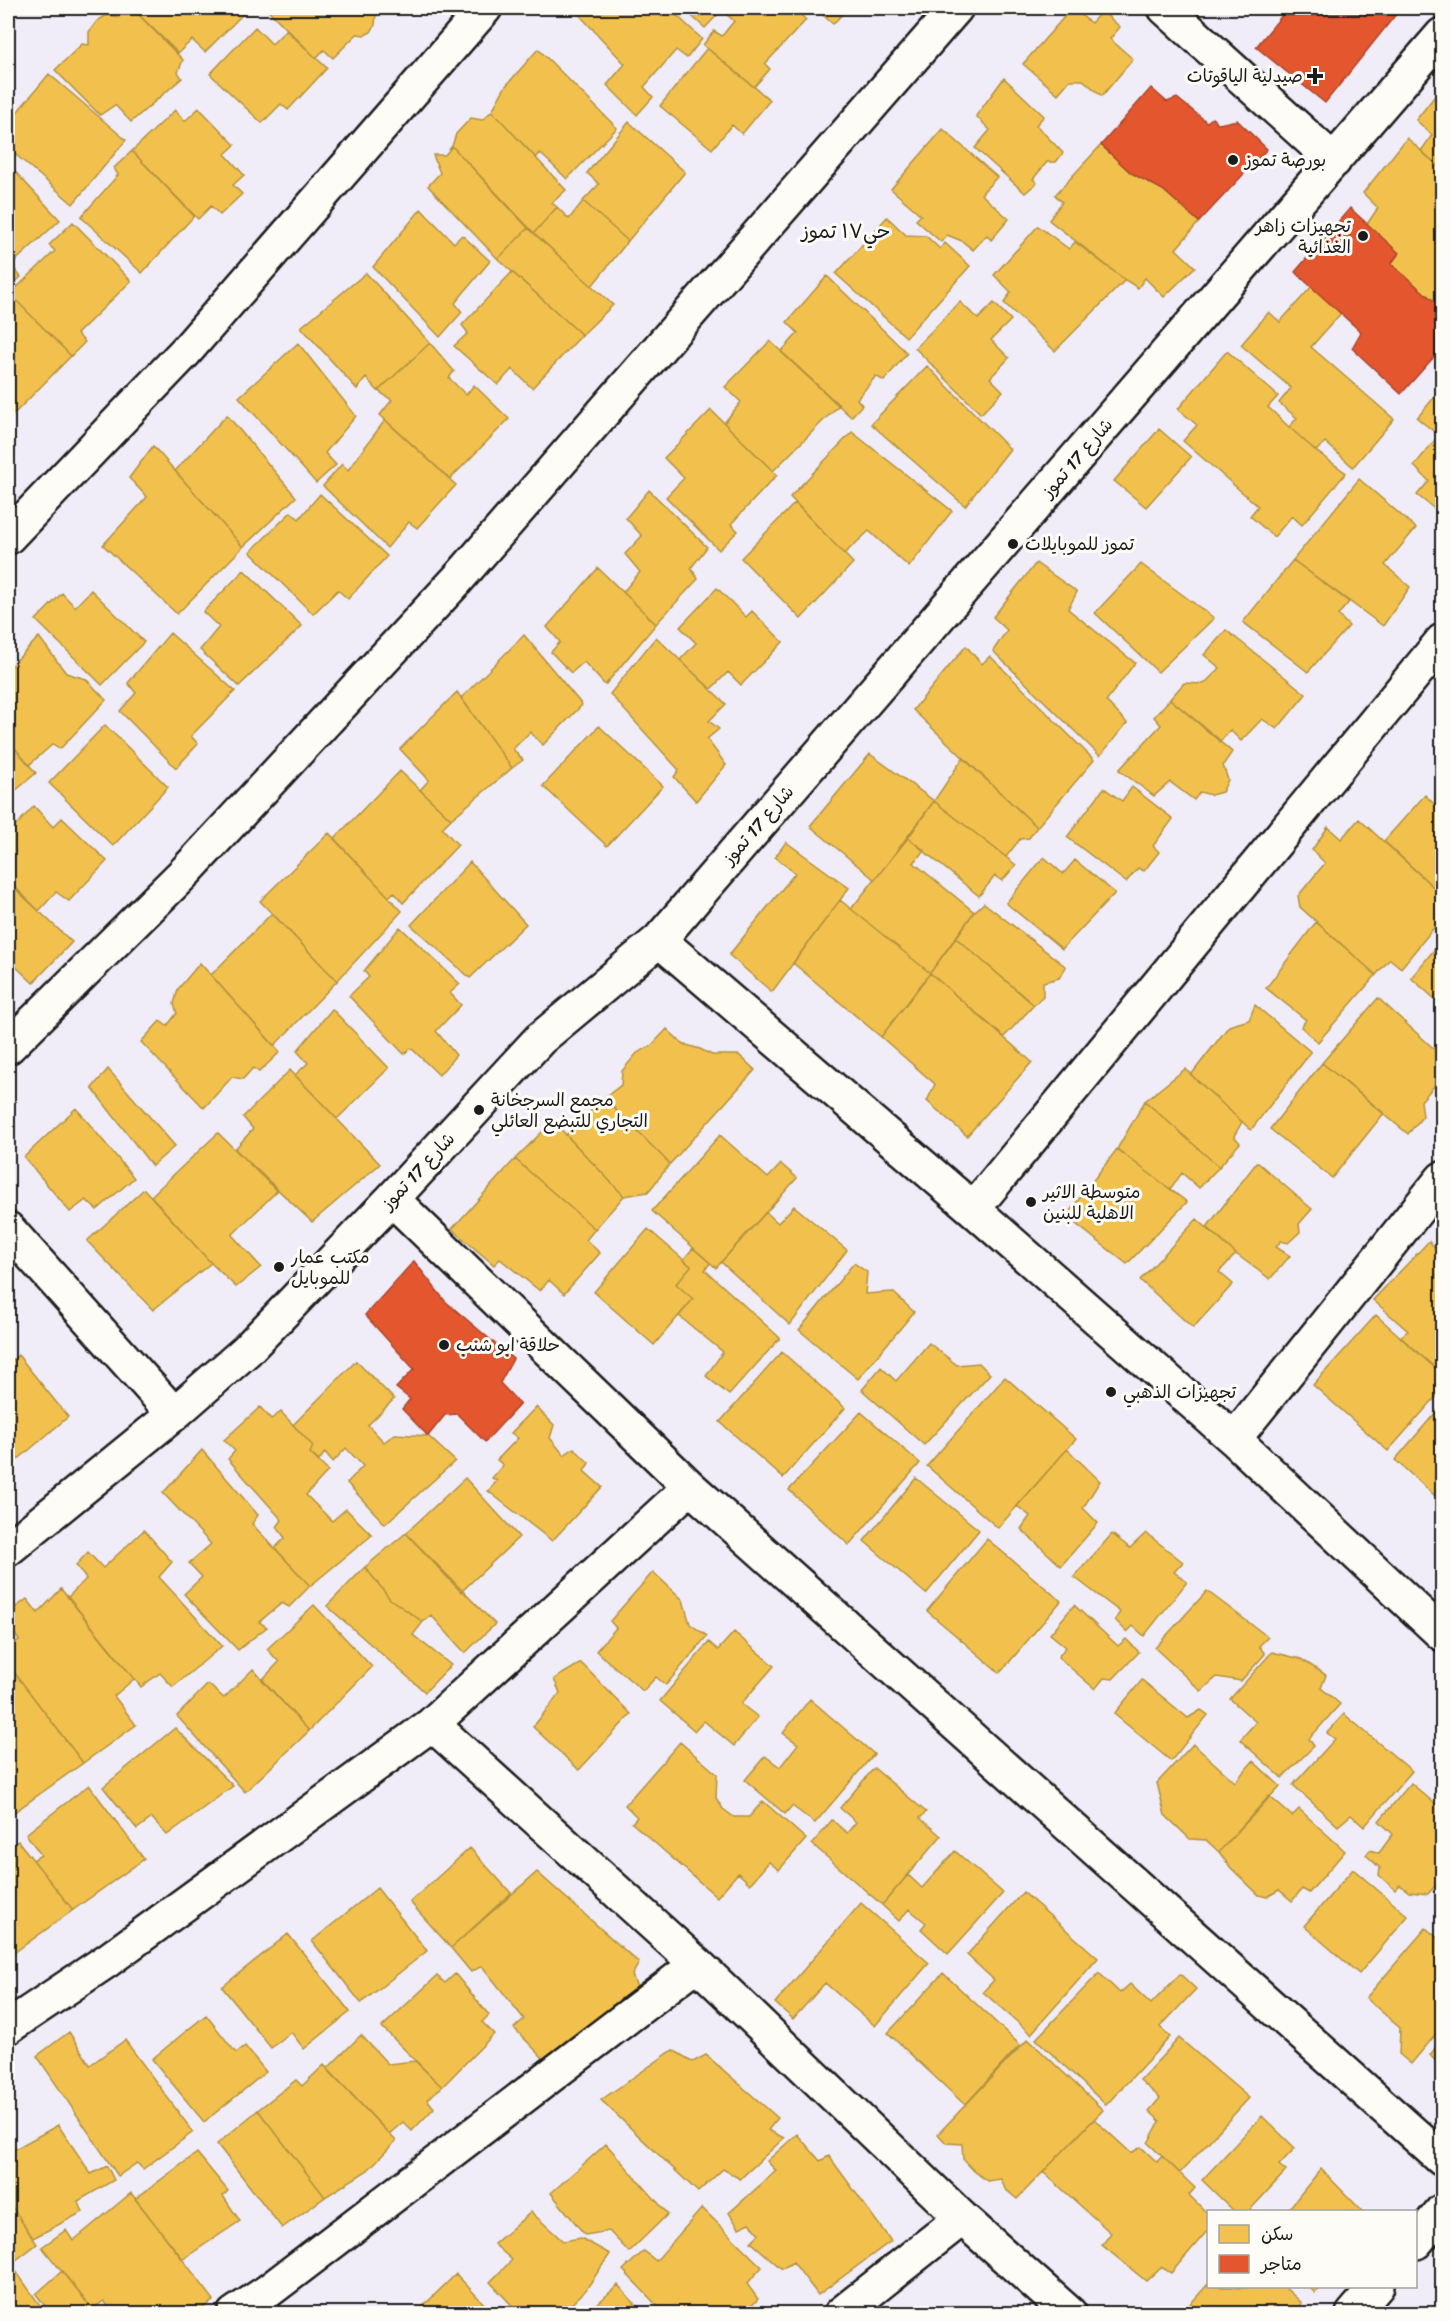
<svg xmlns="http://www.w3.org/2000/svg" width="1450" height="2321" font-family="Sriracha,'Playpen Sans Arabic',sans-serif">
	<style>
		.homes { fill: #f2c14e; stroke: #b2903f; stroke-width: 1.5 }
		.shops { fill: #e4572e; stroke: #a84529; stroke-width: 1.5 }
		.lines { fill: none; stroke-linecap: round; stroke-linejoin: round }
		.minor-casing { stroke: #1c1c1c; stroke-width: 38 }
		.minor { stroke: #fdfcf7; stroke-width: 33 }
		.poi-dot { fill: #1c1c1c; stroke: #fdfcf7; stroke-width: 2 }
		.labels { text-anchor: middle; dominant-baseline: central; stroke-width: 6; stroke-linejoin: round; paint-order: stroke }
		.poi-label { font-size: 18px; fill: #1c1c1c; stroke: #fdfcf7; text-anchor: start }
		.street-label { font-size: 18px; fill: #1c1c1c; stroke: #fdfcf7 }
		.neighbourhood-label { font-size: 20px; fill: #1c1c1c; stroke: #fdfcf7 }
	</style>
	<rect width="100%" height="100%" fill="#f0edf9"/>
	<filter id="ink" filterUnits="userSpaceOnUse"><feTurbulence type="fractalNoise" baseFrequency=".0167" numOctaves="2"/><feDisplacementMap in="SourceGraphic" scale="12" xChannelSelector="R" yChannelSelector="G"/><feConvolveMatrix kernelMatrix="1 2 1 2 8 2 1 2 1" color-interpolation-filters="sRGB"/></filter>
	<g filter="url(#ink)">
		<path class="homes" d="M124,8H132L183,60L178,72L182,78L131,122L115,105L100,115L55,70L82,44L89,45V32L97,21L107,15L119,17Z
			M132,8H249L205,52L192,40L178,53Z
			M271,8H370L376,15L375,25L371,32L365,35L357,34L333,58L324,50L316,58L268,10Z
			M573,8H669L702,39L687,58L676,50L644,87L653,97L637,115L607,85L625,64Z
			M683,8H724L705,28Z
			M730,8H794L806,20L765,64L770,69L754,87L703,45L714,31L722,36L734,21L725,13Z
			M815,8H848L833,24Z
			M1072,8L1091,23L1102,11L1120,27L1110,39L1133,59L1102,96L1083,80H1070L1058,94L1023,64Z
			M255,27L272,44L286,30L327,68L288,110L281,104L262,123L210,74Z
			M707,48L770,100L742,134L732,125L712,149L660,106Z
			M538,49L617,128L567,179L540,153L536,158L492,111L505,87Z
			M49,74L126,140L73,204L8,148V123Z
			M1004,78L1044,116L1036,125L1063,153L1056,162H1047L1033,179L1037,183L1025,193L975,148L990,130L976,116Z
			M1442,87V169L1421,151L1432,135L1416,120Z
			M199,108L235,145L225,154L244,175L233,185L242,194L220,215L211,206L198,219L132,151L175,110L185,121Z
			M492,111L566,190L552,203L557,207L534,233L452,146L456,134L471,118L482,120Z
			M629,122L685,172L628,241L583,201L599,184L587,173Z
			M943,129L997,177L981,194L1009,219L991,240L987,235L973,250L962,241L947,235L941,242L916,220L921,215L891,189Z
			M1407,138L1442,169V308L1391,264L1399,253L1367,224L1378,208L1363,193Z
			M1101,145L1131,173L1163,190L1199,222L1176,249L1195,267L1164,297L1145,278L1138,288L1125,280L1049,220L1062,202L1055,195Z
			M452,146L528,228L498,259L428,186L440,173L433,155H445Z
			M132,151L194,216L142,273L81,217L118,175L114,168Z
			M8,164L60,220L11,265L21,277L8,289Z
			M583,201L628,241L592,286L534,233L557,207L569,219Z
			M421,209L454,243L462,235L490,261L455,303L462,312L440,337L373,267Z
			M887,217L906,235L926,236L940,249L945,243L970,266L906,337L836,274Z
			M73,222L131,281L77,334L85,342L71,356L10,294L55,251L49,245Z
			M1038,226L1069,249L1075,242L1125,280L1055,351L1004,303L1011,292L994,275Z
			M528,228L613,305L582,335L498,259Z
			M512,272L582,335L532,388L512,369L498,385L454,346L468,333L462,325Z
			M366,273L430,343L378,391L366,378L357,389L301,327Z
			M827,276L907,353L884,381L876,376L857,399L862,405L851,417L781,352L798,333L787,322Z
			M1312,286L1342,312L1311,347L1394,419L1353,467L1325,442L1316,451L1289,427L1297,418L1279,403L1291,388L1241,345L1269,312L1280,322Z
			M10,294L71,356L8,420V297Z
			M960,302L978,319L994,303L1011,320L991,340L1009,358L990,378L1003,391L981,414L915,348Z
			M770,341L839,405L773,471L724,423L741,402L725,387Z
			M298,343L356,416L325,453L336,465L316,483L239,397Z
			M430,343L454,371L449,378L466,395L474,385L509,419L450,479L380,415L392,400L378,391Z
			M1227,351L1278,396L1268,407L1289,427L1316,451L1346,473L1302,525L1292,516L1274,537L1250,516L1258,506L1183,441L1197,425L1178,409Z
			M927,366L1010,449L965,506L871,424Z
			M1442,388V438L1417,418Z
			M711,410L777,475L731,524L738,531L719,550L666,497L684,478L664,458Z
			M227,415L296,497L243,547L175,471Z
			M385,420L456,485L417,528L409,522L387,548L323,486L342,464L348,470Z
			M1159,429L1191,457L1146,507L1114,481Z
			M8,432L15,439L8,447Z
			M852,432L952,511L909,567L869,531L844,554L790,497Z
			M1439,435L1442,438V515L1417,495L1429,481L1414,466Z
			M153,446L243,547L177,614L103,545L147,497L129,478Z
			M1359,479L1416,528L1385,565L1410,587L1383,626L1293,560Z
			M649,490L707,547L691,568L698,579L656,624L623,592L640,572L625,554L642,536L626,518Z
			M320,494L387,556L348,599L338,590L313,614L250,552L291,512L299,519Z
			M795,503L853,563L801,619L741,558Z
			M1293,560L1349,602L1338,615L1349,626L1308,672L1243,622Z
			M1036,563L1077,592L1068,609L1135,663L1106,701L1127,723L1100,756L993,651L1007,630L993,617Z
			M1141,564L1214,618L1158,672L1095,613Z
			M598,568L656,624L605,685L584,662L571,673L551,652L560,642L547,627Z
			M244,570L302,626L239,686L200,650L219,627L203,612Z
			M717,588L746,617L752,611L783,642L741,685L728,672L711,689L680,660L696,643L680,627Z
			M91,590L144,642L102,685L36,620L62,593L75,607Z
			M1226,630L1306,694L1277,729L1262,719L1241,741L1230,730L1221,741L1170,699L1184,683L1204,684L1220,668L1204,655Z
			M170,633L235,691L191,736L198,744L176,768L120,711L136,693L128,683Z
			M524,635L582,705L543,745L530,732L513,749L523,760L512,768L461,698Z
			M39,637L66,673L86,679L106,700L60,749L53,744L29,765L8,740V669Z
			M656,637L726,704L709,721L719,729L707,739L726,765L696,801L674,777L679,770L610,694Z
			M966,646L982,664L990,656L1094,760L1037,827L913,710Z
			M457,692L512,768L451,819L420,790L429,780L400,749Z
			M1170,699L1232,752L1223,765L1228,780L1222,792L1211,795L1200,792L1194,800L1170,782L1154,796L1119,770L1161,725L1154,717Z
			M105,725L168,787L113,846L49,783Z
			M599,726L663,786L607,846L543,786Z
			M8,740L36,773L8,797Z
			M870,754L934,801L875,880L810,826Z
			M963,758L1037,827L1029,838L1020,839L1006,857L934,801Z
			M400,771L451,819L442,828L458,845L403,903L394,892L389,897L334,839Z
			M1132,787L1173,819L1153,846L1159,852L1144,871L1138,868L1126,882L1067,837L1104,788L1122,801Z
			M1425,795L1442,812V895L1384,841Z
			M934,801L1016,865L1002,881L995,876L979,896L908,838Z
			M34,806L53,827L62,818L107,861L69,901L56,892L39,911L8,880V834Z
			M1359,819L1442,895V918L1401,968L1390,959L1376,975L1300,907L1298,896L1325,863L1312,850L1328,827L1341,839Z
			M329,833L402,911L337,981L260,901Z
			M908,838L924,850L914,863L974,912L930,973L851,909Z
			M786,842L849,888L772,992L729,955L795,873L775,857Z
			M1044,857L1063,874L1075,860L1115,893L1062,949L1006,903Z
			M470,862L526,924L470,978L411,925Z
			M11,885L72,942L33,983L12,963L8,968V888Z
			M840,900L930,973L881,1037L793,963Z
			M984,903L1066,967L1059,978L1043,982V996L1034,1005L956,938L974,912Z
			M272,913L337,981L274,1046L211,975Z
			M1316,922L1376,975L1318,1042L1301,1027L1306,1020L1266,988Z
			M400,927L460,984L450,993L461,1005L436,1031L456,1055L439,1075L411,1048L404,1054L349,996L369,977L364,971Z
			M956,938L1034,1005L1004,1037L930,973Z
			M1442,940V1005L1411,978Z
			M200,963L280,1052L259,1072L253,1068L243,1079L232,1077L204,1108L141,1042L160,1021L167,1026L177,1013L174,1004L178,989Z
			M930,973L1032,1062L967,1136L927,1101L935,1084L881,1037Z
			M1378,998L1442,1056V1077L1421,1101L1423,1116L1408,1134L1322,1063Z
			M1255,1005L1311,1052L1251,1130L1191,1075L1229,1026L1249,1020Z
			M332,1009L389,1068L337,1119L295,1075L308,1063L297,1051Z
			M667,1029L683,1044L700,1049L712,1055H739L755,1070L670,1164L604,1098L621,1085L622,1071L637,1053L651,1046Z
			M1322,1063L1384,1113L1332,1178L1270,1129Z
			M108,1069L175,1146L152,1166L92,1088Z
			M1185,1069L1242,1122L1234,1136L1240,1143L1219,1167L1145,1101Z
			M290,1070L380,1164L312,1222L235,1149L253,1129L243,1117Z
			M604,1098L670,1164L648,1192L624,1196L566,1135Z
			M1145,1101L1219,1167L1199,1188L1182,1173L1170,1189L1117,1149Z
			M76,1108L134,1178L97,1210L86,1200L70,1212L24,1157Z
			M553,1121L624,1196L595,1229L515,1159Z
			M218,1133L277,1191L232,1235L261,1267L236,1287L211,1263L151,1196Z
			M720,1135L768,1178L781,1164L797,1178L716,1268L652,1211Z
			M1117,1149L1187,1202L1127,1264L1066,1216Z
			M515,1159L595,1229L586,1240L600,1253L564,1294L549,1280L540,1291L500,1259L494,1265L452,1229Z
			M1257,1162L1312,1209L1299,1224L1300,1232L1288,1243L1281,1241L1276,1247L1290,1256L1270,1279L1236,1254L1207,1227Z
			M144,1189L211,1263L153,1310L87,1241Z
			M794,1206L847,1250L790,1325L721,1262L766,1212L778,1223Z
			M1197,1219L1236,1254L1219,1272L1233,1284L1193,1328L1140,1280Z
			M648,1229L691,1266L676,1284L693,1299L654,1345L594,1292Z
			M1429,1241L1442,1255V1374L1400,1337L1408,1331L1373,1300Z
			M693,1248L710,1263L705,1270L780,1338L729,1395L706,1376L723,1352L679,1316L693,1299L676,1284L691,1266L683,1260Z
			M854,1263L867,1272L865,1294L893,1292L914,1312L858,1379L799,1330Z
			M1376,1315L1442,1374V1390L1388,1451L1313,1385Z
			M929,1343L957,1365L979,1363L990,1374L924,1445L862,1390L881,1367L896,1381Z
			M782,1352L845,1408L783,1478L720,1422Z
			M18,1355L68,1417L8,1468V1364Z
			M356,1361L394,1399L368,1425L384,1442L395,1434L428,1436L455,1461L385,1524L347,1483L363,1466L346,1448L333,1462L325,1452L319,1461L310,1453L313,1446L293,1425Z
			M1005,1377L1076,1439L998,1528L927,1466Z
			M1442,1405V1502L1395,1460Z
			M260,1407L271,1419L281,1412L313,1446L310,1453L328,1471L306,1495L332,1521L346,1509L372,1535L310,1586L275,1548L285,1538L277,1527L282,1520L228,1459L235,1451L224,1440Z
			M536,1407L554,1425L550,1438L564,1455L574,1448L589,1463L584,1471L602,1487L552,1541L488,1491L497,1481L492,1478L503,1465L497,1460L518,1438L511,1433Z
			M861,1412L920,1463L849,1545L789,1490Z
			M1067,1449L1100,1481L1083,1508L1098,1523L1061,1566L1021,1529L1030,1516L1017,1506Z
			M202,1450L258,1515L252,1524L310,1586L289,1607L282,1603L259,1622L267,1627L238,1650L184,1594L202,1577L189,1563L211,1544L163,1493Z
			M465,1478L519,1537L461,1592L406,1533Z
			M916,1478L979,1530L926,1594L864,1541Z
			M144,1530L172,1562L159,1577L222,1646L173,1687L160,1673L141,1687L68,1597L86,1579L76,1565L88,1552L103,1568Z
			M406,1533L495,1624L465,1653L431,1615L423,1622L390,1599L365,1567Z
			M1146,1533L1183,1562L1174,1572L1187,1582L1144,1636L1133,1626L1127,1632L1115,1620L1120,1612L1074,1577L1112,1534L1130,1548Z
			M987,1539L1061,1601L1000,1673L927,1611Z
			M365,1567L390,1599L423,1622L413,1635L451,1665L425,1692L327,1606Z
			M653,1572L683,1600L690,1624L707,1636L666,1685L656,1677L643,1691L596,1651L616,1628L610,1621Z
			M61,1589L134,1679L114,1696L136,1725L83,1763L8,1664V1648L19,1640L8,1625V1613L27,1599L38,1613Z
			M1207,1591L1268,1637L1259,1646L1265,1654L1241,1681L1217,1677L1201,1691L1155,1648Z
			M314,1605L372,1667L309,1731L262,1680L279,1662L267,1649Z
			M1074,1605L1118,1646L1126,1639L1139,1652L1113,1679L1104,1678L1095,1689L1058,1657L1066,1647L1050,1634Z
			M734,1632L774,1666L741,1704L758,1717L734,1746L704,1721L695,1731L660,1701L709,1642L718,1650Z
			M1272,1652L1301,1659L1326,1675L1321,1688L1340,1704L1309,1739L1314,1746L1282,1778L1240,1740L1256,1722L1230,1699Z
			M581,1663L631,1714L579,1770L533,1727L560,1693L554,1679Z
			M8,1664L83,1763L9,1816L8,1815Z
			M253,1669L309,1731L245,1792L177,1716L208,1684L224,1698Z
			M1142,1680L1188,1718L1201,1710L1208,1715L1171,1761L1114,1714Z
			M810,1699L874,1754L815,1823L792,1806L785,1814L745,1780L765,1756L780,1767L798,1744L783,1733Z
			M1344,1714L1412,1771L1364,1827L1351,1815L1338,1826L1293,1785L1335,1739L1327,1733Z
			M175,1728L233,1786L167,1835L152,1818L137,1829L103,1787Z
			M680,1742L717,1774L716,1798L723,1809L734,1817H749L763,1801L806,1839L779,1870L769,1862L750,1884L738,1873L717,1897L632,1823L637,1817L625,1805Z
			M1193,1744L1235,1782L1253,1761L1280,1786L1219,1852L1206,1840L1190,1839L1165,1815L1157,1783Z
			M874,1768L926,1812L920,1818L941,1836L882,1905L812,1844L832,1820L847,1833L856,1822L840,1808Z
			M1411,1783L1442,1810V1878L1428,1894L1409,1892L1400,1885L1395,1890L1379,1875L1380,1868L1366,1855L1370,1850L1379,1853L1393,1834L1379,1821Z
			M89,1785L144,1859L73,1910L33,1860L41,1855L26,1834Z
			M1269,1796L1292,1816L1299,1809L1345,1851L1309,1893L1302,1889L1292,1901L1279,1890L1267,1897L1259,1895L1231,1868L1219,1852Z
			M18,1841L73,1910L8,1957V1848Z
			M470,1848L511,1893L451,1948L410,1902Z
			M955,1851L1003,1893L948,1954L921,1929L926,1923L909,1909L899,1921L882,1905L908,1875L922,1888Z
			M1353,1869L1408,1916L1359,1974L1304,1926Z
			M537,1872L639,1963L632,1975L637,1987L545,2060L514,2028L524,2019L482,1966L471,1972L451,1948Z
			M377,1888L427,1951L361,2003L312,1941Z
			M1023,1892L1098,1958L1031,2034L983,1992L994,1980L967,1955Z
			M861,1903L929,1963L875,2026L825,1983L793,2019L775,2003Z
			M1426,1928L1442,1942V1995L1436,2002L1442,2008V2027L1411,2064L1399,2054L1400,2028L1366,1998Z
			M288,1934L350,2012L304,2049L291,2032L271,2048L222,1987Z
			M943,1973L1020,2045L965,2105L888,2033Z
			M1099,1973L1120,1993L1130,1984L1151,2004L1180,1974L1196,1989L1160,2027L1170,2037L1106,2105L1036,2039Z
			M455,1974L489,2015L482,2022L494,2034L442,2087L382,2027L437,1976L445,1983Z
			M206,2015L236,2053L245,2046L266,2072L204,2122L152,2059Z
			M69,2032L90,2065L125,2040L193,2132L143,2169L137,2163L118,2176L37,2056Z
			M361,2035L388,2064L415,2061L442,2087L427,2099L434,2108L412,2131L403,2122L389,2134L327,2069Z
			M1179,2038L1249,2098L1180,2173L1148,2143L1160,2121L1149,2111L1160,2098L1140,2080Z
			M1028,2039L1103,2110L1017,2199L1005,2189L1001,2179L987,2181L974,2171L963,2159L962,2144L946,2143L938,2134Z
			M1442,2039V2068L1430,2055Z
			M673,2050L693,2062L706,2055L778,2118L768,2130L784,2138L740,2179L723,2169L698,2192L601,2100Z
			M324,2065L396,2141L368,2170L325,2197L258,2110L296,2080L302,2086Z
			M258,2110L325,2197L282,2228L217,2144Z
			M1262,2116L1295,2148L1279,2165L1286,2171L1248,2212H1235L1202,2180Z
			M1094,2119L1131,2153L1141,2147L1157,2162L1162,2156L1195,2188L1189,2195L1208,2214V2230L1171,2273L1161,2267L1146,2281L1102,2245L1111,2233L1043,2172Z
			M58,2125L91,2174L107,2166L114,2180L78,2201L83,2212L33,2238L8,2201V2153Z
			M797,2134L820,2161L829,2156L891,2241L818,2295L793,2262L782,2269L751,2242L759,2234L750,2223L739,2228L729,2213L776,2171L767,2161Z
			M606,2144L668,2214L629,2252L609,2231L585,2235L551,2193Z
			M197,2153L228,2191L223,2196L240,2221L183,2259L135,2199Z
			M1321,2169L1363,2212H1286Z
			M131,2193L214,2300L195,2314H114L104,2301L92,2309L42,2247L66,2230L73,2241Z
			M8,2201L37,2244L11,2264H8Z
			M702,2208L762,2267L747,2284L758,2299L744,2314H665L623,2270L644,2251L656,2261Z
			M531,2212L563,2241L581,2238L610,2254L585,2291L561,2314H520L490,2282L512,2260L494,2244Z
			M8,2264H11L46,2314H8Z
			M62,2271L92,2309L95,2314H51L36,2294Z
			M456,2274L488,2308L482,2314H415Z
			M1208,2284V2286L1246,2288L1283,2286L1302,2303L1293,2314H1189L1185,2310Z
			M618,2285L644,2314H586Z
			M1308,2286H1321L1315,2293Z"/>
		<path class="shops" d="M1288,8H1401L1325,103L1256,47Z
			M1151,88L1167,102L1177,98L1207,122L1212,118L1219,124L1237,120L1267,149L1199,222L1163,190L1131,173L1101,145Z
			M1350,208L1399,253L1391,264L1442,308V348L1401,394L1352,348L1361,332L1295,272Z
			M414,1261L445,1301L513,1359L500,1383L520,1404L485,1442L457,1414L445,1415L428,1436L402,1409L410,1399L396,1388L414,1369L365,1315Z"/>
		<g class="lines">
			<defs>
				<path id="minor" d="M1165,8L1334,161
					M8,537L186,351L485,8
					M659,940L973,1209L1234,1439L1442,1634
					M8,1047L186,871L457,580L956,8
					M392,1199L690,1487L1442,2159
					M973,1209L1442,641
					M8,1229L174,1414
					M1234,1439L1442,1179
					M8,1549L174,1414L246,1351L392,1199L540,1039L659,940L1442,35
					M432,1724L697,1964L962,2218L1070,2314
					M8,2027L108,1960L432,1724L690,1487
					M1416,2242L1442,2211
					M234,2314L267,2292L697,1964
					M841,2314L962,2218
					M1353,2314L1377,2286"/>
			</defs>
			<use href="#minor" class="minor-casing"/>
			<use href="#minor" class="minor"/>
		</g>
	</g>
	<g class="poi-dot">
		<path d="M1312 67h6v6h6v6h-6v6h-6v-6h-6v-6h6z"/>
		<circle cx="1233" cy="160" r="6"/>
		<circle cx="1363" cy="236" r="6"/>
		<circle cx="1013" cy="544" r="6"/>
		<circle cx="479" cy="1110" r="6"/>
		<circle cx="1031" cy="1202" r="6"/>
		<circle cx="279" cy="1267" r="6"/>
		<circle cx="444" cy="1345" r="6"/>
		<circle cx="1111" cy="1392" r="6"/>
	</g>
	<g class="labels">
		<g class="poi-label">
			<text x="1303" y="76" text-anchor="end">صيدلية الياقوتات</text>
			<text x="1245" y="160">بورصة تموز</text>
			<text x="1351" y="226" text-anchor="end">تجهيزات زاهر<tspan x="1351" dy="21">الغذائية</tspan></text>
			<text x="1025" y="544">تموز للموبايلات</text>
			<text x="491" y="1100">مجمع السرجخانة<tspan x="491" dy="21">التجاري للتبضع العائلي</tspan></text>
			<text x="1043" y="1192">متوسطة الاثير<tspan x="1043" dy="21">الاهلية للبنين</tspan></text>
			<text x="291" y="1257">مكتب عمار<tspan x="291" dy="21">للموبايل</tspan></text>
			<text x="456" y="1345">حلاقة ابو شنب</text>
			<text x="1123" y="1392">تجهيزات الذهبي</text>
		</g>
		<g class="street-label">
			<text transform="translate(1077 458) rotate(-49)">شارع 17 تموز</text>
			<text transform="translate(758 825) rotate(-49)">شارع 17 تموز</text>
			<text transform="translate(418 1171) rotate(-47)">شارع 17 تموز</text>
		</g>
		<g class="neighbourhood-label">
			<text x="846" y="231">حي۱۷ تموز</text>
		</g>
	</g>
	<rect width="1450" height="2321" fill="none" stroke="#fdfcf7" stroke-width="30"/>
	<rect x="15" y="15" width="1420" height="2291" fill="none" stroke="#1c1c1c" stroke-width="2" filter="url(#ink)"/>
	<rect x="1207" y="2210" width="210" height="78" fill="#fdfcf7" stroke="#a3a29f" stroke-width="1.5"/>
	<rect x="1219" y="2225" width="30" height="18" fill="#f2c14e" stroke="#a3a29f" stroke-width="1.5"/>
	<text x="1261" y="2240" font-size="18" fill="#1c1c1c">سكن</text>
	<rect x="1219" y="2255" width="30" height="18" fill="#e4572e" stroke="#a3a29f" stroke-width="1.5"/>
	<text x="1261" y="2270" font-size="18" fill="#1c1c1c">متاجر</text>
</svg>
